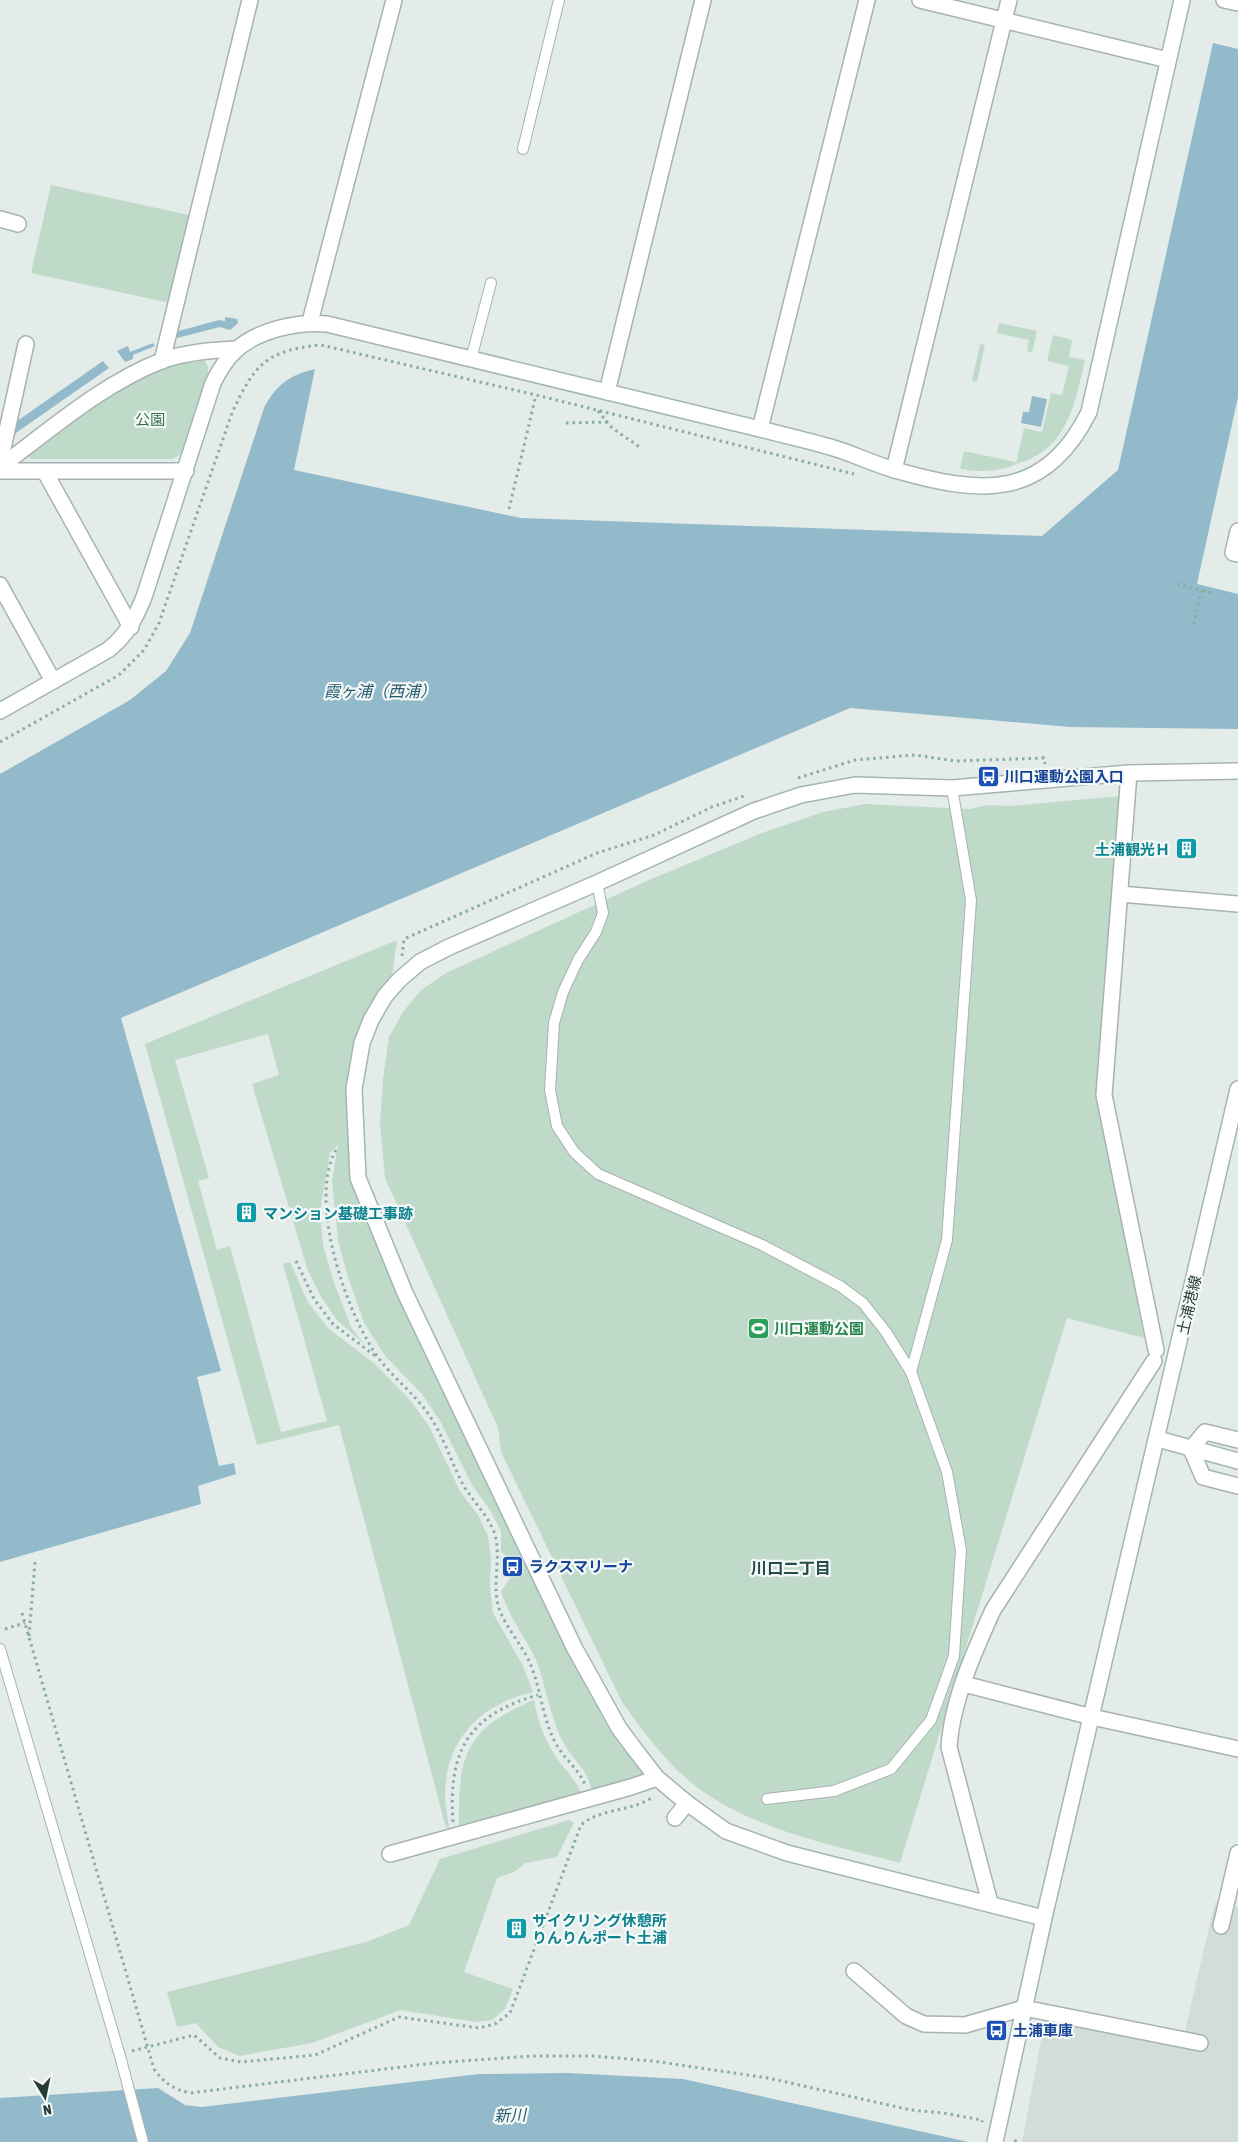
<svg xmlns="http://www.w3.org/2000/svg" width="1238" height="2142" font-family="'Asap Condensed','Noto Sans JP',sans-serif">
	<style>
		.built { fill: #d2dcd9 }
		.green { fill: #c0daca }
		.water { fill: #93baca }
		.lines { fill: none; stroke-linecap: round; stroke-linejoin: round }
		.lane-casing { stroke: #a7b3b0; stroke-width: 12 }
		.street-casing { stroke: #a7b3b0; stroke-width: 18 }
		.secondary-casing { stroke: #a4b6b2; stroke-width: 18 }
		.path { stroke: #88aca5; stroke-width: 3; stroke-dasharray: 2.5 4; stroke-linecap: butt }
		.lane { stroke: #fff; stroke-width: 10 }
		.street { stroke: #fff; stroke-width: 15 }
		.secondary { stroke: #fff; stroke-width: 15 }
		.labels { text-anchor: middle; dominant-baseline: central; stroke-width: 4.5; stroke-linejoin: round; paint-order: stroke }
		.park-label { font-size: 15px; fill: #356d52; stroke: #f4f9f7 }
		.transit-label { font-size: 15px; font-weight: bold; fill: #164399; stroke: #f4f9f7; text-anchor: start }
		.culture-label { font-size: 15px; font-weight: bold; fill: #0d838f; stroke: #f4f9f7; text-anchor: start }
		.street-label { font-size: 15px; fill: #263b38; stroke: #f4f9f7 }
		.leisure-label { font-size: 15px; font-weight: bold; fill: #27864d; stroke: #f4f9f7; text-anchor: start }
		.water-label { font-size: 16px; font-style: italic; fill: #275b70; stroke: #f4f9f7 }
		.neighbourhood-label { font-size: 16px; font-weight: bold; fill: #244b47; stroke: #f4f9f7 }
	</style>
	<rect width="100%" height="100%" fill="#e4ece9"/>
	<path class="built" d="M1215,1902L1238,1907V2142H1022L1047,2009L1184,2035Z"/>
	<path class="green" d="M51,185L189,215L170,303L31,273Z
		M999,323L1037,331L1032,353L1027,351L1029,340L997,333Z
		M1053,335L1072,340L1069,357L1085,360C1075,404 1067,451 1016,464L1024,428L1042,432L1051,393L1062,395L1069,366L1047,361Z
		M980,344L985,345L977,382L972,381Z
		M204,359L208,367V381L195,410L181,454L173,459H30L26,455L121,388L168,367Z
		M964,451L1016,462L1015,465C996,472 980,472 960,469Z
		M1120,796L1098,1093L1144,1338L1067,1318L900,1863C824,1843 736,1827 677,1770C657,1750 639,1726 622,1702L501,1452L498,1428L385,1178L380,1125L383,1079L389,1037L403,1012L421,990L446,973L649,880L762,833L823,812L865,804L970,809L987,805L1011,806Z
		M397,940L392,977L347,1089L350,1179L399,1296L483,1468L650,1777L592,1794C591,1771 570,1758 561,1738C549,1713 546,1685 536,1660C525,1637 509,1617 501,1591L520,1565L501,1552V1531L490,1510L472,1485L440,1421L421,1393L386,1357L364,1323L348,1277L338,1241L332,1180L338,1145L330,1153L320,1211L323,1245L334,1283L352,1329L366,1346L336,1319L320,1295L307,1268L252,1084L279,1075L268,1034L175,1060L209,1178L198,1181L217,1250L230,1246L281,1432L327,1421L283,1264L290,1262L308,1302L328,1328L375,1364L410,1400L429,1426L460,1491L478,1515L488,1536L491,1558L490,1587L493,1613L523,1666L533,1692C482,1704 446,1738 445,1794C445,1807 448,1820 450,1833L445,1824L339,1425L257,1445L145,1044Z
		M534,1700C538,1722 545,1742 559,1761C569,1775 575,1779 583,1796L459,1831C458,1758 462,1730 534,1700Z
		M569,1820L574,1823L557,1857L526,1863L514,1872L497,1878L464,1972L513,1989L505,2009L492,2020L476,2022L401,2010L312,2043L239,2056L218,2047L196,2023L177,2027L167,1992L366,1942L409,1925L440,1859Z"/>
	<path class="water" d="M1213,43L1238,49V397L1197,584L1238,594V729L1070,727L850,708L121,1018L221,1371L197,1377L219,1466L234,1463L236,1474L198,1486L201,1504L0,1562V774L130,700L166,671L190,633L264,408C276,385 289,375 315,369L294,470L521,518L1042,536L1118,470Z
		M225,317L237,319L238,323L230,330L220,327L177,338L175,332L219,320L225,321Z
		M153,343L155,346L133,355V359L125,362L117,351L128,346L130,352Z
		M103,361L109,368L13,435L10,426Z
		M1032,396L1047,399L1041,427L1021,423L1023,412H1029Z
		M568,2073L683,2079L969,2142H0V2098L158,2088L185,2105L202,2107L479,2074Z"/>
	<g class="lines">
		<defs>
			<path id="lane" d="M523,149L559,0
				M471,359L491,283
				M597,883L603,913L596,932L578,960L563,992L554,1023L550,1090L557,1126L574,1152L598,1174L762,1245L840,1286L863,1303L886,1332L911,1372
				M0,1649L120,2056L143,2142
				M767,1799L834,1791L891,1769L931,1720L954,1656L961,1550L947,1472L911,1372L947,1240L971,900L952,788"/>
			<path id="street" d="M920,0L1168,60
				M1224,0L1238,3
				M0,219L18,224
				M310,322L394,0
				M162,361L250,0
				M607,392L703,0
				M760,429L867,0
				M0,462L26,344
				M0,469L8,461C56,425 105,383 161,361C184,352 212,350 236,349
				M894,470L1009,0
				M0,471H186
				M45,472L131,627
				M1238,531L1233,553L1238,554
				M0,585L53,681
				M1129,773L1104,1095L1156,1350
				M1120,894L1238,904
				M1238,1440L1205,1432L1191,1449L1203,1477L1238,1486
				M964,1684L1092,1717L1238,1749
				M675,1818L687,1803
				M390,1854L631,1787L657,1778
				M990,1903L949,1747C952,1701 974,1652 993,1610L1154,1361
				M1221,1926L1238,1853
				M854,1971L906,2016L924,2024L965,2025L1024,2008L1200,2043"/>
			<path id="secondary" d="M0,711L108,650C127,635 135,619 144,597L213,383C219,371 225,360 235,351C257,330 298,321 327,324L760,429C783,435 807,440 830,447C852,453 873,464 895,470C979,494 1044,502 1089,412L1182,0
				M1158,1439L1238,1461
				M1044,1918L787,1853L726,1831L687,1803L657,1778L633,1747L619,1728L574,1647L405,1293L358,1178L354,1089L362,1043L371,1020L385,996L399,980L420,962L449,947L597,883L754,811L801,795L855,785L952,788L1129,773L1238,771
				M995,2142L1044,1918L1238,1089"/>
		</defs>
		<use href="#lane" class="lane-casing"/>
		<use href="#street" class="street-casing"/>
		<use href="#secondary" class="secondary-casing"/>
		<path class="path" d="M598,411L612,428L641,448
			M566,423L607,422
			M509,509L536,395
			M1177,584L1210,593L1212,588
			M1194,624L1201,591
			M0,742L119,675L144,650L159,623L232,413C254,365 266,350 321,345L536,395L854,474
			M798,778L855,760L915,755L956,761L1044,758L1045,764
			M402,956L404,939L597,853L654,835L712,807L744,796
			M336,1150C307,1200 347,1317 380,1360C397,1382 420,1398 434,1423C446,1443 453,1467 465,1488C475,1503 487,1515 494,1532C503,1557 490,1586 500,1611C507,1629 522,1645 530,1663C541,1689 542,1717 555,1742C563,1758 579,1769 585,1785
			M296,1261L314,1299L333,1324L378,1358
			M22,1613L154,2069C164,2083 173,2089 190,2093L434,2063L532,2056H593L653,2061L768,2078L911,2110L943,2113L982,2120V2122
			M5,1629L25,1623
			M29,1636L35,1562
			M453,1822C448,1751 468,1715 538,1695
			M132,2051L194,2035L220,2058L241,2062L315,2055L399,2017L479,2028L495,2024L510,2013L581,1825C600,1808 631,1812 653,1797
			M1015,2142L1017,2136"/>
		<use href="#lane" class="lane"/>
		<use href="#street" class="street"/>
		<use href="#secondary" class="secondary"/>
	</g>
	<defs>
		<symbol id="bus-square" viewBox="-11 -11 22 22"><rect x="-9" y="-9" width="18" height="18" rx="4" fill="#1a4fb4" stroke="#f4f9f7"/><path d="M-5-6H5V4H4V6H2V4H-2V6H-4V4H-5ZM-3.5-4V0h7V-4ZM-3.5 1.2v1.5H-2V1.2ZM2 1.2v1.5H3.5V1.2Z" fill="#fff"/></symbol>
		<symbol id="building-square" viewBox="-11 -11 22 22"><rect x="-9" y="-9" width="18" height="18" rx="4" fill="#0f9aa8" stroke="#f4f9f7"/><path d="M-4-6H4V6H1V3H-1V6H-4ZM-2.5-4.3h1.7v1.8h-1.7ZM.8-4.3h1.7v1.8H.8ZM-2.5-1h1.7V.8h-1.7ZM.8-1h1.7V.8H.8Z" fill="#fff"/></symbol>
		<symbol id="stadium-square" viewBox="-11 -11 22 22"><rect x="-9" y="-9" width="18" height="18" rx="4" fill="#2e9e5b" stroke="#f4f9f7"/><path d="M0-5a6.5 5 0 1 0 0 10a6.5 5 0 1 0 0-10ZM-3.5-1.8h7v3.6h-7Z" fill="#fff"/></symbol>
	</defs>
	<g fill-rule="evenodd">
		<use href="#bus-square" x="976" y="764" width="25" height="25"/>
		<use href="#building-square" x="1174" y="836" width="25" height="25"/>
		<use href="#building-square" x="234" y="1200" width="25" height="25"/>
		<use href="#stadium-square" x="746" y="1316" width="25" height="25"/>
		<use href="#bus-square" x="500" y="1554" width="25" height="25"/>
		<use href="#building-square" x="504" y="1916" width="25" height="25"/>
		<use href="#bus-square" x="984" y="2018" width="25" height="25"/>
	</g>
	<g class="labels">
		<g class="park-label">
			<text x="150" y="419">公園</text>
		</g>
		<g class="transit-label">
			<text x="1004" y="776">川口運動公園入口</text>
			<text x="529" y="1566">ラクスマリーナ</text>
			<text x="1013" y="2030">土浦車庫</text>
		</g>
		<g class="culture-label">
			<text x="1170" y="849" text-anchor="end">土浦観光Ｈ</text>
			<text x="263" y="1213">マンション基礎工事跡</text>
			<text x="532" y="1920">サイクリング休憩所<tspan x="532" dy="17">りんりんポート土浦</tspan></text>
		</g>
		<g class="street-label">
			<text transform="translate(1189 1305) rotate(-77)">土浦港線</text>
		</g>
		<g class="leisure-label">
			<text x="774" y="1328">川口運動公園</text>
		</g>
		<g class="water-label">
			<text x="380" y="691">霞ヶ浦（西浦）</text>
			<text transform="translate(510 2115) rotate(-2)">新川</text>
		</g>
		<g class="neighbourhood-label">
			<text x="791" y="1568">川口二丁目</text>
		</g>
	</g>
	<g transform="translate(45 2097) rotate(170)" stroke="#f4f9f7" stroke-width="4" paint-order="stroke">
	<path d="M0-4L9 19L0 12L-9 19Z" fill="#263b38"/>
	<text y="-8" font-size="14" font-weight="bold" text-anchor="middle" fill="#263b38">N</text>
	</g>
</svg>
